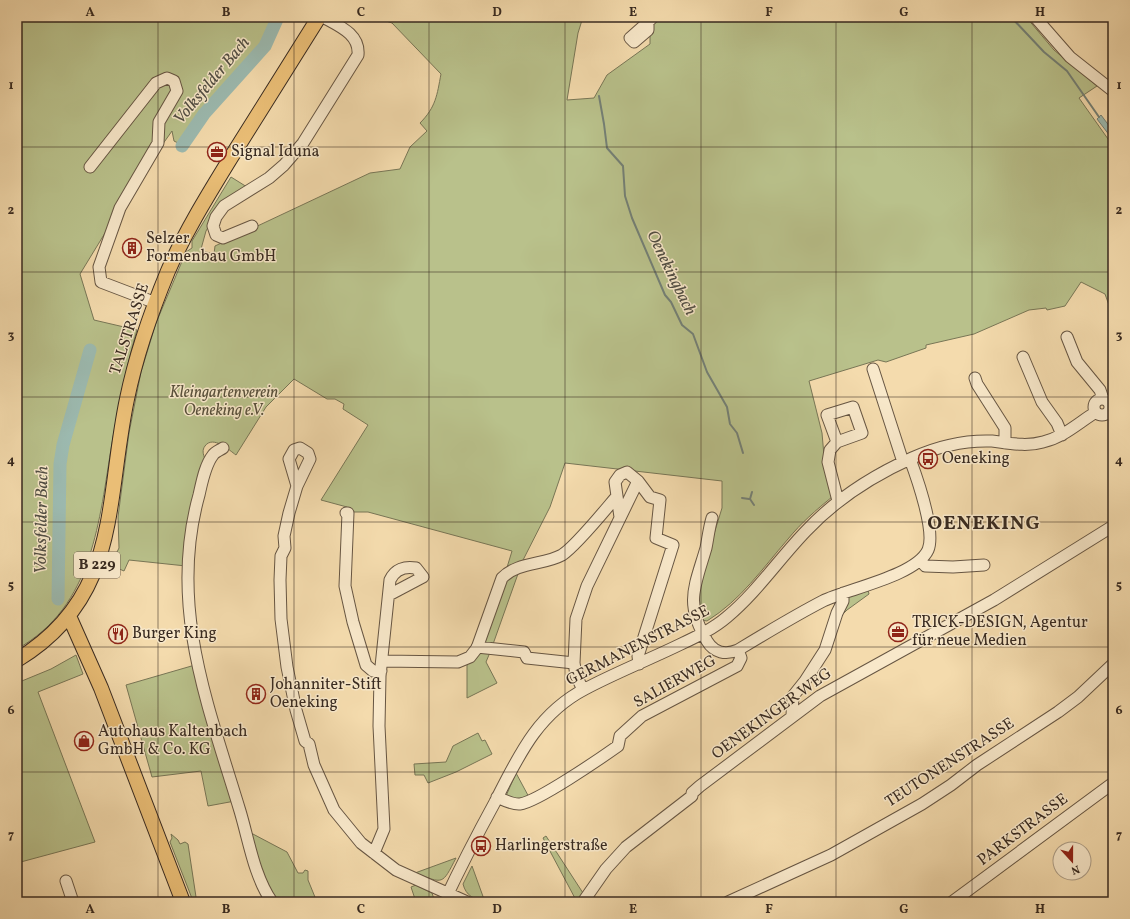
<svg xmlns="http://www.w3.org/2000/svg" width="1130" height="919" font-family="Vollkorn,serif">
	<style>
		.green { fill: #b9c18b; stroke: #787656 }
		.water { fill: #9cbab0; stroke: #748076 }
		.lines { fill: none; stroke-linecap: round; stroke-linejoin: round }
		.stream { stroke: #748076; stroke-width: 2 }
		.river { stroke: #9cbab0; stroke-width: 13 }
		.minor-casing { stroke: #675643; stroke-width: 13 }
		.major-casing { stroke: #382a20; stroke-width: 16 }
		.minor { stroke: #f8e8ca; stroke-width: 11 }
		.major { stroke: #eabe76; stroke-width: 14 }
		.grid { fill: none; stroke: #382a20; stroke-width: 1; stroke-opacity: 0.55 }
		.labels { text-anchor: middle; dominant-baseline: central; stroke-width: 3; stroke-linejoin: round; paint-order: stroke }
		.shield { fill: #f8e8ca; stroke: #726353; stroke-width: 1 }
		.shield-label { font-size: 15px; font-weight: bold; fill: #382a20 }
		.poi-label { font-size: 16px; fill: #382a20; stroke: #f8e8ca; text-anchor: start }
		.street-label { font-size: 16px; fill: #382a20; stroke: #f8e8ca }
		.park-label { font-size: 16px; font-style: italic; fill: #58503b; stroke: #f8e8ca }
		.water-label { font-size: 17px; font-style: italic; fill: #514e44; stroke: #f8e8ca }
		.district-label { font-size: 20px; font-weight: bold; letter-spacing: 1px; fill: #382a20; stroke: #f8e8ca }
		.neatline { fill: none; stroke: #382a20; stroke-width: 1.5 }
		.grid-label { font-size: 13px; text-anchor: middle; font-weight: bold; fill: #382a20 }
	</style>
	<rect width="100%" height="100%" fill="#f4dbad"/>
	<filter id="stains"><feTurbulence type="fractalNoise" baseFrequency=".005" numOctaves="4"/><feColorMatrix values="0 0 0 0 .2 0 0 0 0 .09 0 0 0 0 .02 0 0 0 .5 -.17"/></filter>
	<radialGradient id="worn" r=".72"><stop offset=".6" stop-color="#630" stop-opacity="0"/><stop offset="1" stop-color="#630" stop-opacity=".3"/></radialGradient>
	<path class="green" d="M17,17H280L263,45L197,118L180,144L174,141L172,131L138,179L80,274L94,320L137,330C126,367 119,404 112,443C99,520 94,606 17,649Z
		M384,17H583L578,33L567,100L594,98L607,75L650,44V25L659,17H1026L1054,50L1097,86L1079,98L1113,146V303L1110,308L1105,294L1081,282L1065,306L1047,310L1046,308L1029,310L974,334L926,345V348L886,362L878,360L809,381L822,433L824,456L832,497C816,510 801,523 788,539C762,569 741,600 707,621L701,620L697,605L701,576L722,508V481L565,463L550,507L521,564L505,574L512,551L368,512H347V507L321,500L368,425L343,409L344,404L335,399H327L294,379L266,407L236,455C229,450 213,435 205,446C202,450 203,454 205,459L186,566L129,560L124,571L117,568L114,558L119,548L118,517L129,433L141,372L156,323L186,252L192,248V241L231,177L247,187L210,224L206,231L201,249L202,251L214,254L215,246L370,173L400,169L410,147L427,131L420,123C436,107 437,95 441,74L392,23L383,20Z
		M519,571L492,647L481,646L505,582Z
		M868,590L869,594L847,610L841,616L848,596Z
		M480,648L491,650L486,662L497,683L467,698V663Z
		M76,655L83,674L38,692L95,842L17,863V683L51,669Z
		M195,665L235,801L208,806L201,771L152,777L126,685Z
		M478,733L482,741L485,740L492,754L456,772L428,783L424,775H415L414,764L446,762L453,746Z
		M516,773L530,799L524,801L506,796Z
		M251,833L287,852L298,873H303L305,870L308,871V880L317,902H274L265,885Z
		M171,834L178,840L180,844L185,842L188,844L196,897L193,901L170,842L172,838Z
		M546,836L583,893L577,902L543,838Z
		M456,858C442,885 444,884 415,873Z
		M472,866L485,902C474,899 466,896 463,884Z
		M416,885L432,893L434,899L433,902H416L411,887Z"/>
	<path class="water" d="M1101,115L1113,131V140L1097,119Z"/>
	<g class="lines">
		<path class="stream" d="M1011,17L1044,52L1067,71L1099,117
			M599,96L604,124L607,148L623,166L625,196L632,218L665,295L671,302L682,325L693,334L707,372L727,407L730,424L737,433L743,453
			M1112,302L1110,284L1113,270
			M752,492L750,499L754,505
			M742,498L749,499
			M58,505L64,517"/>
		<path class="river" d="M182,146L204,114L265,46L278,17
			M58,599L60,464L63,445L90,350"/>
		<defs>
			<path id="minor" d="M1035,17L1070,57L1113,91
				M648,22V30L634,42L630,38L648,22L653,17
				M90,167L156,83L167,78L174,81L177,91L159,122L158,143L120,208L99,267L101,282L156,303
				M252,226L223,238L216,235L213,226L216,217L224,206L269,178L284,165L303,143L358,55C360,34 339,26 323,17
				M1067,337L1077,362L1100,390L1103,399
				M1023,357L1042,402L1057,423L1062,435
				M873,369L903,462
				M975,378L977,384L1005,428V443
				M1094 407a8 8 0 1 1 16 0a8 8 0 1 1-16 0Z
				M853,407L862,433L837,442L827,415Z
				M837,442L830,450L828,462L838,501
				M223,448C220,450 215,452 213,455C205,465 202,482 199,495C168,606 208,705 240,811C249,841 254,876 272,902
				M297,486L289,459L294,450L300,448L308,453L310,459L297,486L289,513L284,536L285,548L281,556L280,580L281,619L287,667L296,710L305,741L309,744L314,765L334,810L361,843L396,870L467,902
				M346,513H348L345,586L353,622L366,665L373,671H381
				M620,517L615,482L620,475L627,472L638,481L650,497L660,500L656,538L673,545L638,656L639,664
				M712,518C709,528 708,538 706,548C695,586 684,603 707,641C714,653 726,655 738,650C766,633 794,616 823,601C847,589 916,576 928,550C936,532 917,478 910,459
				M921,560L925,566L953,567L984,565
				M477,647L524,652L527,658L574,663
				M382,661L458,662L470,657L477,648L502,578C517,562 544,565 562,555C576,546 605,510 617,496
				M583,690L576,675L574,663L576,619L587,586L638,481
				M792,715L793,696L805,681L825,650L837,613L843,601V593
				M497,797C504,800 513,805 520,804C537,802 601,758 618,746L620,736L642,716L737,666L741,658L738,650
				M374,853L384,829L379,726L380,676L390,580C395,569 405,566 416,568L423,577L389,595
				M66,881L73,902
				M444,902C460,868 477,835 495,802C518,757 537,714 585,689C615,673 648,660 679,645C696,637 713,629 727,617C757,592 779,559 806,531C836,499 872,476 912,458C936,447 965,440 992,441C1009,443 1026,447 1043,442C1064,437 1078,423 1096,412
				M583,902L606,869L626,847L692,796V793L700,786L820,696L994,600L1113,526
				M728,902L831,855L922,804L951,785L977,765L1058,712L1078,697L1113,664
				M952,902L1113,783"/>
			<path id="major" d="M69,616L101,688L183,902
				M17,660C121,597 105,503 127,399C136,355 151,312 168,271C185,232 208,195 230,159C259,112 290,64 319,17"/>
		</defs>
		<use href="#minor" class="minor-casing"/>
		<use href="#major" class="major-casing"/>
		<use href="#minor" class="minor"/>
		<use href="#major" class="major"/>
	</g>
	<path class="grid" d="M158,17V902M294,17V902M429,17V902M565,17V902M701,17V902M836,17V902M972,17V902M17,147H1113M17,272H1113M17,397H1113M17,522H1113M17,647H1113M17,772H1113"/>
	<defs>
		<symbol id="office-ring" viewBox="-11 -11 22 22"><circle r="9.5" fill="#f8e8ca" stroke="#8f2418" stroke-width="1.5"/><path d="M-6-3h4V-5.5h4V-3h4V5H-6ZM-1-4.5V-3h2v-1.5ZM-6 0V1H6V0Z" fill="#8f2418"/></symbol>
		<symbol id="building-ring" viewBox="-11 -11 22 22"><circle r="9.5" fill="#f8e8ca" stroke="#8f2418" stroke-width="1.5"/><path d="M-4-6H4V6H1V3H-1V6H-4ZM-2.5-4.3h1.7v1.8h-1.7ZM.8-4.3h1.7v1.8H.8ZM-2.5-1h1.7V.8h-1.7ZM.8-1h1.7V.8H.8Z" fill="#8f2418"/></symbol>
		<symbol id="bus-ring" viewBox="-11 -11 22 22"><circle r="9.5" fill="#f8e8ca" stroke="#8f2418" stroke-width="1.5"/><path d="M-5-6H5V4H4V6H2V4H-2V6H-4V4H-5ZM-3.5-4V0h7V-4ZM-3.5 1.2v1.5H-2V1.2ZM2 1.2v1.5H3.5V1.2Z" fill="#8f2418"/></symbol>
		<symbol id="restaurant-ring" viewBox="-11 -11 22 22"><circle r="9.5" fill="#f8e8ca" stroke="#8f2418" stroke-width="1.5"/><path d="M-5-6h1v4h1v-4h1v4h1v-4h1v5L-1.5 .5V6h-2V.5L-5-1ZM5-6V6H3V1.5H1.5Q1.5-4 5-6Z" fill="#8f2418"/></symbol>
		<symbol id="shop-ring" viewBox="-11 -11 22 22"><circle r="9.5" fill="#f8e8ca" stroke="#8f2418" stroke-width="1.5"/><path d="M-5-2.5h2.3a2.7 3.5 0 0 1 5.4 0H5L5.5 6h-11ZM-1.5-2.5h3a1.5 2.3 0 0 0-3 0Z" fill="#8f2418"/></symbol>
	</defs>
	<g fill-rule="evenodd">
		<use href="#office-ring" x="206" y="141" width="22" height="22"/>
		<use href="#building-ring" x="121" y="237" width="22" height="22"/>
		<use href="#bus-ring" x="917" y="448" width="22" height="22"/>
		<use href="#office-ring" x="887" y="621" width="22" height="22"/>
		<use href="#restaurant-ring" x="107" y="623" width="22" height="22"/>
		<use href="#building-ring" x="245" y="683" width="22" height="22"/>
		<use href="#shop-ring" x="73" y="730" width="22" height="22"/>
		<use href="#bus-ring" x="470" y="835" width="22" height="22"/>
	</g>
	<g class="labels">
		<rect class="shield" x="74" y="552" width="46" height="26" rx="3"/>
		<g class="shield-label">
			<text x="97" y="565">B 229</text>
		</g>
		<g class="poi-label">
			<text x="231" y="152">Signal Iduna</text>
			<text x="146" y="239">Selzer<tspan x="146" dy="18">Formenbau GmbH</tspan></text>
			<text x="942" y="459">Oeneking</text>
			<text x="912" y="623">TRICK-DESIGN, Agentur<tspan x="912" dy="18">für neue Medien</tspan></text>
			<text x="132" y="634">Burger King</text>
			<text x="270" y="685">Johanniter-Stift<tspan x="270" dy="18">Oeneking</tspan></text>
			<text x="98" y="732">Autohaus Kaltenbach<tspan x="98" dy="18">GmbH &amp; Co. KG</tspan></text>
			<text x="495" y="846">Harlingerstraße</text>
		</g>
		<g class="street-label">
			<text transform="translate(130 329) rotate(-72)">TALSTRASSE</text>
			<text transform="translate(638 646) rotate(-27)">GERMANENSTRASSE</text>
			<text transform="translate(675 682) rotate(-29)">SALIERWEG</text>
			<text transform="translate(772 714) rotate(-36)">OENEKINGER WEG</text>
			<text transform="translate(950 763) rotate(-33)">TEUTONENSTRASSE</text>
			<text transform="translate(1023 830) rotate(-37)">PARKSTRASSE</text>
		</g>
		<g class="park-label">
			<text x="224" y="393">Kleingartenverein<tspan x="224" dy="18">Oeneking e.V.</tspan></text>
		</g>
		<g class="water-label">
			<text transform="translate(212 81) rotate(-50)">Volksfelder Bach</text>
			<text transform="translate(671 273) rotate(64)">Oenekingbach</text>
			<text transform="translate(42 520) rotate(-89)">Volksfelder Bach</text>
		</g>
		<g class="district-label">
			<text x="984" y="524">OENEKING</text>
		</g>
	</g>
	<rect width="1130" height="919" fill="none" stroke="#f4dbad" stroke-width="44"/>
	<g transform="translate(1072 861) rotate(159)"><circle r="19" fill="#f8e8ca" stroke="#ab9c86"/>
	<path d="M0-3L7 15L0 10L-7 15Z" fill="#8f2418"/>
	<text y="-6" font-size="11" font-weight="bold" text-anchor="middle" fill="#382a20">N</text>
	</g>
	<rect x="22" y="22" width="1086" height="875" class="neatline"/>
	<g class="grid-label">
		<text x="90" y="16">A</text>
		<text x="226" y="16">B</text>
		<text x="361" y="16">C</text>
		<text x="497" y="16">D</text>
		<text x="633" y="16">E</text>
		<text x="769" y="16">F</text>
		<text x="904" y="16">G</text>
		<text x="1040" y="16">H</text>
		<text x="11" y="89">1</text>
		<text x="1119" y="89">1</text>
		<text x="11" y="214">2</text>
		<text x="1119" y="214">2</text>
		<text x="11" y="339">3</text>
		<text x="1119" y="339">3</text>
		<text x="11" y="464">4</text>
		<text x="1119" y="464">4</text>
		<text x="11" y="589">5</text>
		<text x="1119" y="589">5</text>
		<text x="11" y="714">6</text>
		<text x="1119" y="714">6</text>
		<text x="11" y="839">7</text>
		<text x="1119" y="839">7</text>
		<text x="90" y="913">A</text>
		<text x="226" y="913">B</text>
		<text x="361" y="913">C</text>
		<text x="497" y="913">D</text>
		<text x="633" y="913">E</text>
		<text x="769" y="913">F</text>
		<text x="904" y="913">G</text>
		<text x="1040" y="913">H</text>
	</g>
	<rect width="100%" height="100%" filter="url(#stains)"/>
	<rect width="100%" height="100%" fill="url(#worn)"/>
</svg>
